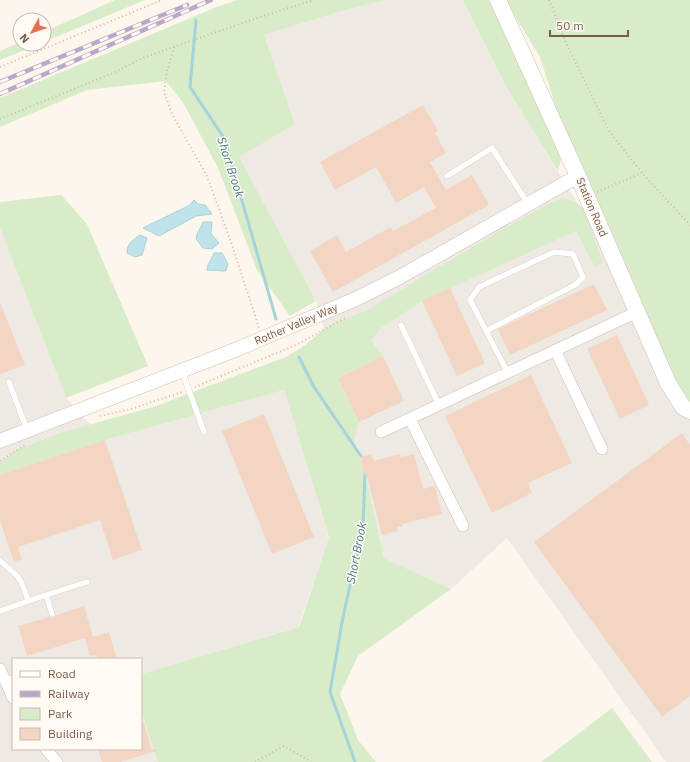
<svg xmlns="http://www.w3.org/2000/svg" width="690" height="762" font-family="'IBM Plex Sans',sans-serif">
	<style>
		.industrial { fill: #efe9e4 }
		.green { fill: #d8ecc9 }
		.water { fill: #bfe3e8; stroke: #a5d3da }
		.lines { fill: none; stroke-linecap: round; stroke-linejoin: round }
		.stream { stroke: #a5d3da; stroke-width: 3 }
		.building { fill: #f3d5c3 }
		.service-casing { stroke: #d1beb0; stroke-width: 6 }
		.minor-casing { stroke: #d1beb0; stroke-width: 12 }
		.tertiary-casing { stroke: #d1beb0; stroke-width: 15 }
		.secondary-casing { stroke: #d6c0b0; stroke-width: 17 }
		.path { stroke: #d9b8a5; stroke-width: 2; stroke-dasharray: 1 3; stroke-linecap: butt }
		.service { stroke: #fff; stroke-width: 5.5 }
		.minor { stroke: #fff; stroke-width: 11 }
		.tertiary { stroke: #fff; stroke-width: 14 }
		.secondary { stroke: #fff; stroke-width: 16 }
		.rail-casing { stroke: #b9a8c9; stroke-width: 4.5 }
		.rail { stroke: #fffaf3; stroke-width: 3; stroke-dasharray: 9; stroke-linecap: butt }
		.labels { text-anchor: middle; dominant-baseline: central; stroke-width: 3; stroke-linejoin: round; paint-order: stroke }
		.street-label { font-size: 11px; fill: #7a5c4d; stroke: #fffaf3 }
		.water-label { font-size: 12px; font-style: italic; fill: #437c86; stroke: #fffaf3 }
	</style>
	<rect width="100%" height="100%" fill="#fdf6ec"/>
	<path class="industrial" d="M386,0H463L508,90L690,388V762H666L507,538L451,589L384,558L365,474L354,441L359,422L338,377L316,301L238,157L295,124L264,35L345,10Z
		M0,228L66,398L105,440L284,390L329,538L298,627L141,674V659H13V749H141V711L158,762H0Z"/>
	<path class="green" d="M115,0H145L44,42V32Z
		M237,0H386L345,10L264,35L295,124L239,157L316,301L290,316L257,270L218,168L184,104L166,81L87,90L0,127V98L219,6Z
		M463,0H492L561,156L560,164L558,171L508,90Z
		M505,0H690V411L578,176L540,57Z
		M20,42V44H39L0,60V51Z
		M61,195L87,224L148,366L66,398L0,228V202Z
		M563,198L576,202L584,209L603,263L595,267L576,231L422,301L381,328L371,341L383,356L338,378L359,422L354,441L365,474L384,558L451,589L358,656L340,694L358,740L376,762H158L141,711V674L299,627L329,537L284,390L105,440L0,475V463L16,450L60,433L156,406L286,357L305,345L327,327L369,309L499,231L554,201Z
		M612,708L652,762H541Z"/>
	<path class="water" d="M194,200L198,204L205,205L212,214L196,216L159,236L143,228L190,205Z
		M203,222H212L211,234L219,243L212,249L203,248L196,239C197,232 201,228 203,222Z
		M140,235L147,238L142,255L135,257L127,253C127,243 133,240 140,235Z
		M214,253H222L228,264L226,271L207,270C207,264 212,259 214,253Z"/>
	<g class="lines">
		<path class="stream" d="M196,20L190,87L224,138L276,319
			M299,357L314,387L363,459
			M355,762L330,692L343,617L363,527L365,474"/>
	</g>
	<path class="building" d="M423,105L438,131L435,133L446,153L430,162L446,190L472,175L489,205L333,292L310,251L337,235L346,252L391,227L393,231L436,208L424,187L396,203L376,167L335,190L320,162Z
		M594,284L607,310L510,355L498,329Z
		M450,288L485,363L457,376L422,301Z
		M0,302L25,365L0,374Z
		M617,335L649,405L620,419L587,349Z
		M383,356L404,401L359,422L338,378Z
		M531,375L572,463L528,483L532,493L492,513L445,416Z
		M264,414L314,537L272,554L222,431Z
		M682,433L690,445V696L662,717L534,542Z
		M105,440L142,550L113,560L100,520L18,547L22,559L14,562L0,521V475Z
		M371,454L372,458H374V461L400,454L401,457L414,454L423,489L435,486L442,514L402,524L403,526L397,527L398,531L382,535L367,476H365L360,457Z
		M84,606L93,637L109,632L117,659H98L96,655L90,656L85,638L27,656L18,626L49,617L53,618L56,615Z
		M144,722L151,749H156L157,751L119,762H102L98,749H141V723Z"/>
	<g class="lines">
		<defs>
			<path id="service" d="M447,176L492,148L528,204
				M401,325L439,405
				M486,331L575,285L583,277L573,254L554,252L479,287L470,300L508,373
				M182,371L204,432
				M9,382L27,430
				M0,561C19,577 21,577 28,601
				M46,595L87,582
				M0,611L46,595L52,614
				M5,680L13,678"/>
			<path id="minor" d="M555,350L602,449
				M410,419L463,526
				M381,432L637,312
				M0,669L13,698
				M46,749L57,762"/>
			<path id="tertiary" d="M0,441L230,352L356,299L398,278L578,176"/>
			<path id="secondary" d="M498,0L578,176L668,383L683,407L690,411"/>
		</defs>
		<use href="#service" class="service-casing"/>
		<use href="#minor" class="minor-casing"/>
		<use href="#tertiary" class="tertiary-casing"/>
		<use href="#secondary" class="secondary-casing"/>
		<path class="path" d="M549,0L567,45L609,131L642,173L690,225
			M174,47L167,71L164,92L172,114L207,176L232,245L259,328
			M0,67L162,0
			M0,119L113,73L145,57L251,20L314,0
			M597,192L642,173
			M195,387L296,345L347,317
			M100,416L131,409L182,392
			M0,461L25,445
			M255,762L284,746L311,762"/>
		<use href="#service" class="service"/>
		<use href="#minor" class="minor"/>
		<use href="#tertiary" class="tertiary"/>
		<use href="#secondary" class="secondary"/>
		<defs>
			<path id="rail" d="M0,82L187,5
				M0,94L211,0"/>
		</defs>
		<use href="#rail" class="rail-casing"/>
		<use href="#rail" class="rail"/>
	</g>
	<g class="labels">
		<g class="street-label">
			<text transform="translate(592 207) rotate(67)">Station Road</text>
			<text transform="translate(296 324) rotate(-23)">Rother Valley Way</text>
		</g>
		<g class="water-label">
			<text transform="translate(231 167) rotate(72)">Short Brook</text>
			<text transform="translate(356 553) rotate(-79)">Short Brook</text>
		</g>
	</g>
	<rect x="12" y="658" width="130" height="92" fill="#fffaf3" stroke="#cabbb1"/>
	<rect x="20" y="671" width="20" height="6" fill="#ffffff" stroke="#cabbb1"/>
	<text x="48" y="678" font-size="12" fill="#7a5c4d">Road</text>
	<rect x="20" y="691" width="20" height="6" fill="#b9a8c9" stroke="#cabbb1"/>
	<text x="48" y="698" font-size="12" fill="#7a5c4d">Railway</text>
	<rect x="20" y="708" width="20" height="12" fill="#d8ecc9" stroke="#cabbb1"/>
	<text x="48" y="718" font-size="12" fill="#7a5c4d">Park</text>
	<rect x="20" y="728" width="20" height="12" fill="#f3d5c3" stroke="#cabbb1"/>
	<text x="48" y="738" font-size="12" fill="#7a5c4d">Building</text>
	<g transform="translate(32 32) rotate(230)"><circle r="19" fill="#fffaf3" stroke="#cabbb1"/>
	<path d="M0-3L7 15L0 10L-7 15Z" fill="#e76f51"/>
	<text y="-6" font-size="11" font-weight="bold" text-anchor="middle" fill="#7a5c4d">N</text>
	</g>
	<path d="M550 30v6h78v-6" fill="none" stroke="#7a5c4d" stroke-width="2"/>
	<text x="556" y="30" font-size="12" fill="#7a5c4d" stroke="#fffaf3" stroke-width="3" paint-order="stroke">50 m</text>
</svg>
